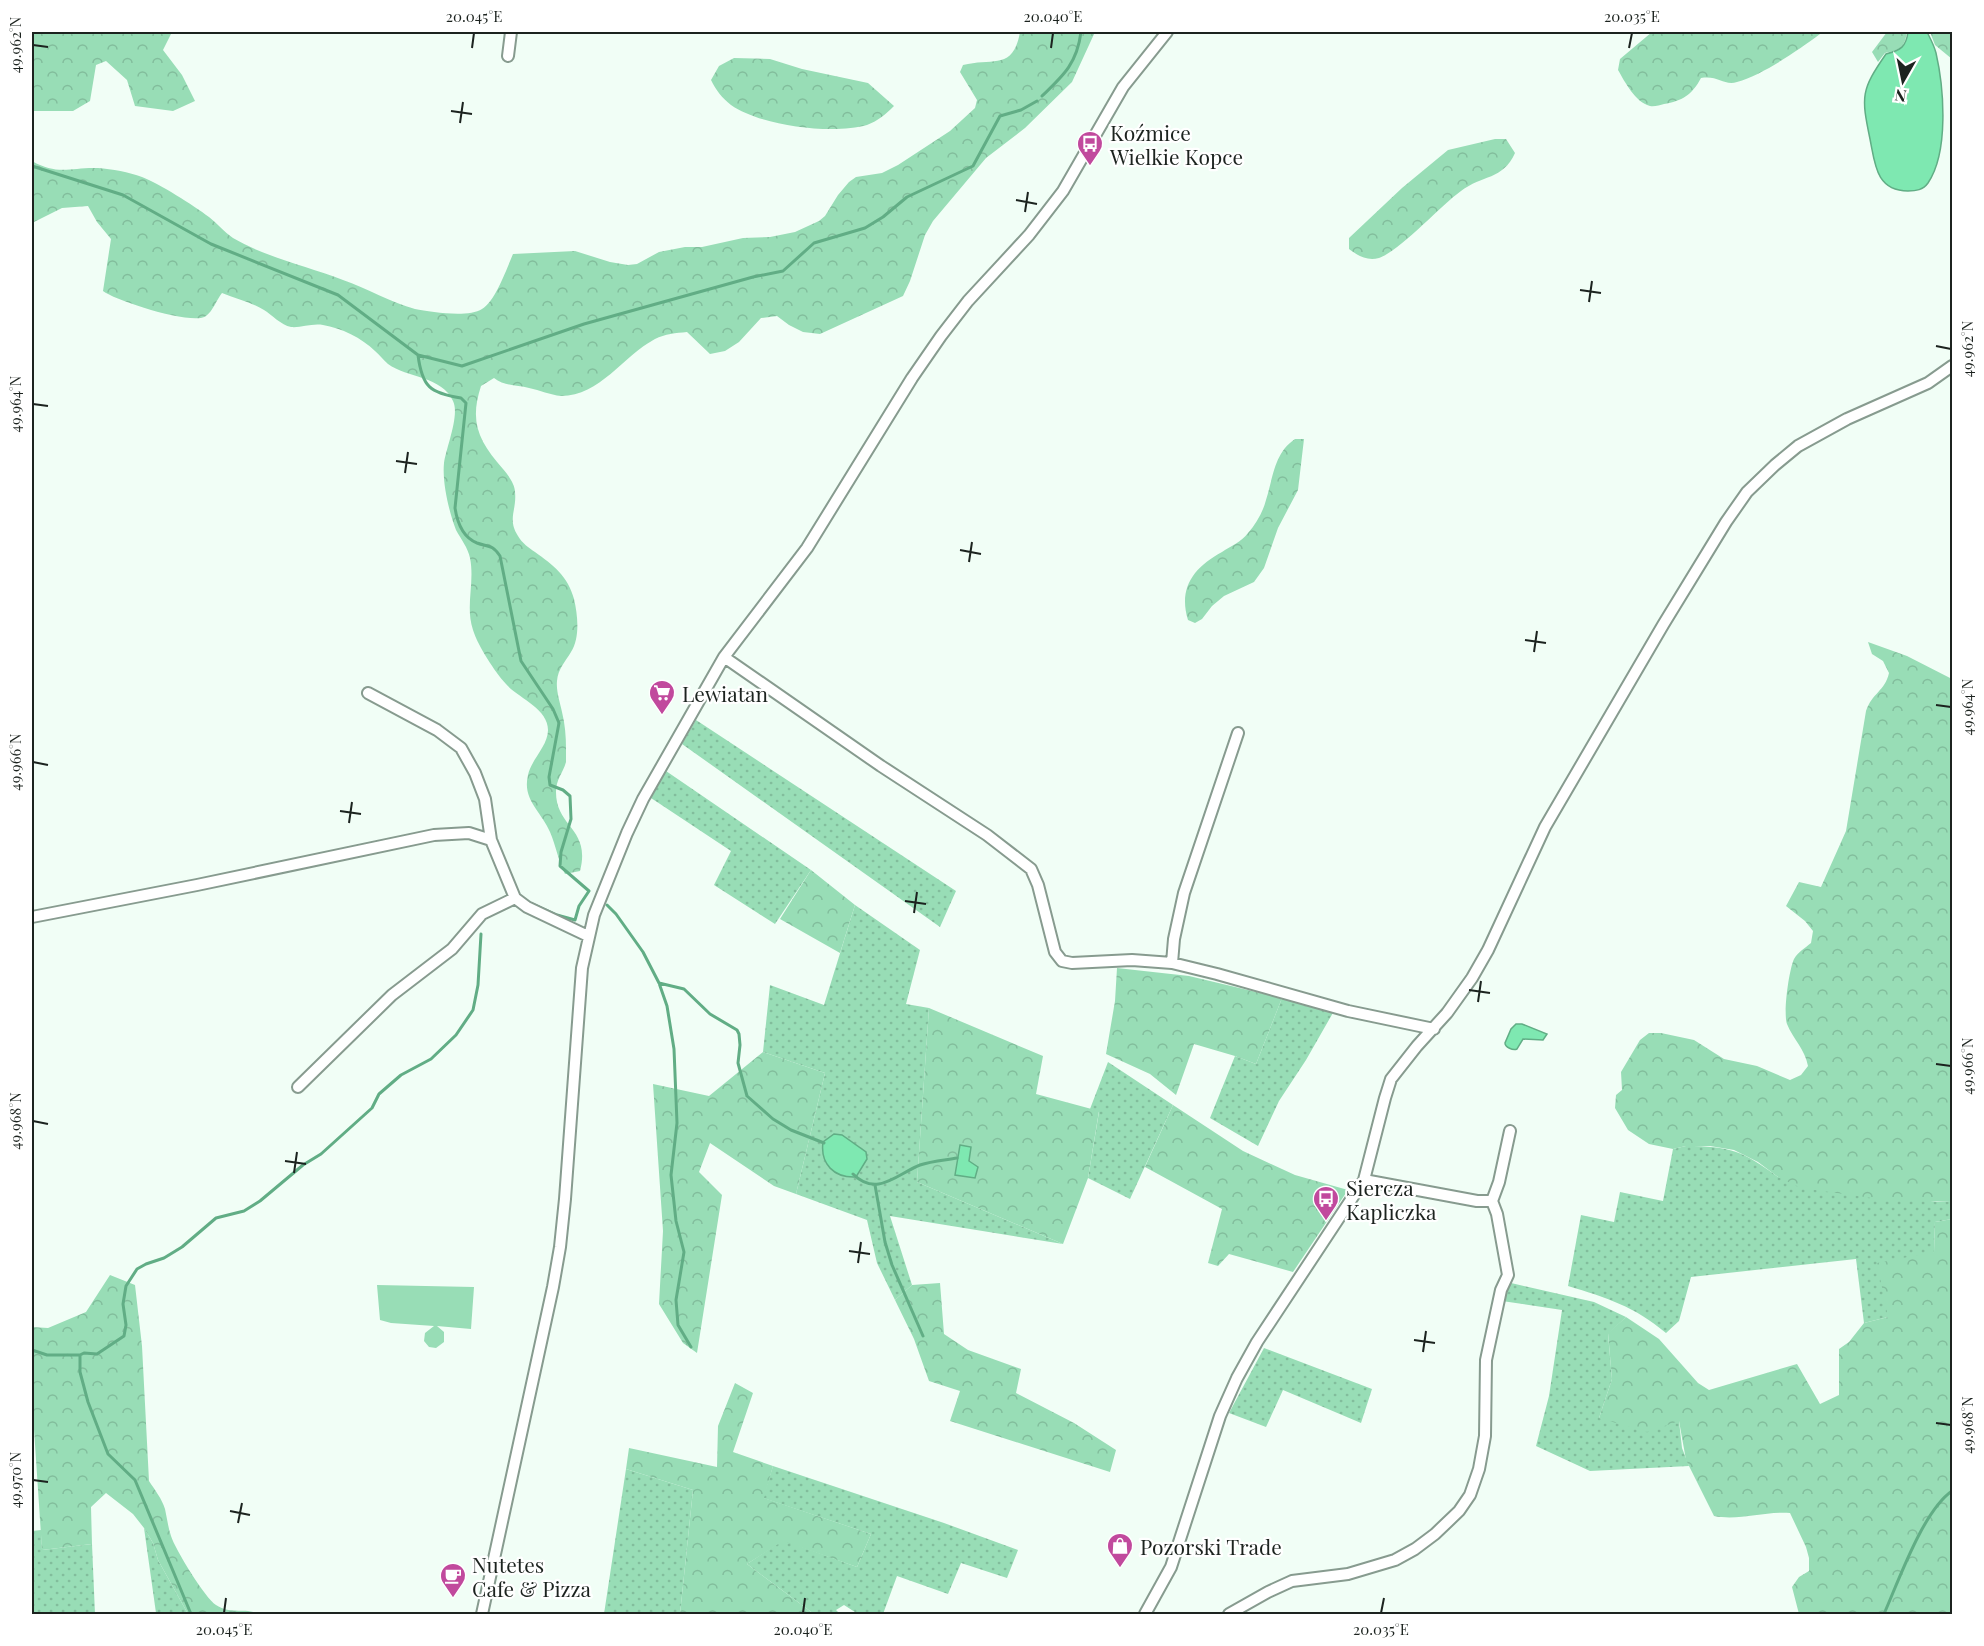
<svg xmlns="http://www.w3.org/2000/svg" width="1984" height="1646" font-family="'Playfair Display',serif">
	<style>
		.grass { fill: url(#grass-dots) }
		.forest { fill: url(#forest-crowns) }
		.pitch { fill: #98ddb6 }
		.water { fill: #7ee8b1; stroke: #61ad85; stroke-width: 1.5 }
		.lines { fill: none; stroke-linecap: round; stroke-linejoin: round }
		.stream { stroke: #61ad85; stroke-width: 3 }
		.minor-casing { stroke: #879b8f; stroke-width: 14 }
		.minor { stroke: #fff; stroke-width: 10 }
		.ticks { fill: none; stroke: #1c231f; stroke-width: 2 }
		.labels { text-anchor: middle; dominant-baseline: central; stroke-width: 4.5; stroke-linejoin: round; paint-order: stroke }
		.poi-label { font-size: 21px; fill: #1c231f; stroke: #fff; text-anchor: start }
		.neatline { fill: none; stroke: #1c231f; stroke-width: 2 }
		.ticks-label { font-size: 15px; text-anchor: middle; fill: #1c231f }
	</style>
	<defs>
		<pattern id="grass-dots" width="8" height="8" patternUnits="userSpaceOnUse" patternTransform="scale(1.5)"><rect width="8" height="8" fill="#98ddb6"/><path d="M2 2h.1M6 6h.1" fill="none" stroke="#82bd9c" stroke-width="1.8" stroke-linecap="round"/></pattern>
		<pattern id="forest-crowns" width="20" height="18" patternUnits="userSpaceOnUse" patternTransform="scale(1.5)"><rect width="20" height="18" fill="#98ddb6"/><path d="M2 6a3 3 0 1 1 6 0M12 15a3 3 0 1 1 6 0" fill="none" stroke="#82bd9c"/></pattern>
	</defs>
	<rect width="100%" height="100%" fill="#f1fef6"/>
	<path class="grass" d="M696,720L956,891L940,927L682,744Z
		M666,771L811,870L775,924L714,885L731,851L651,798Z
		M855,905L920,950L906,1004L929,1008L917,1182L1063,1244L890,1216L912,1285L895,1300L877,1263L867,1220L796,1194L825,1073L763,1052L770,985L824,1005Z
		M1282,998L1334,1011L1306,1060L1279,1101L1258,1146L1210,1118L1235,1056L1256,1064Z
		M1108,1062L1173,1105L1130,1199L1088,1178L1099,1112L1090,1109Z
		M1686,1146C1730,1146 1743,1151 1778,1177L1937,1202H1952V1219L1935,1222L1934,1252L1888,1317L1864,1323L1856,1259L1691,1277L1679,1321L1666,1333C1634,1306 1607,1298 1568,1286L1581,1215L1614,1222L1620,1192L1663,1201L1673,1149Z
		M1511,1283L1594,1302L1626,1317L1608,1334L1612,1379L1599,1418L1679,1421L1682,1448L1689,1466L1590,1471L1536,1446L1549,1396L1562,1310L1502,1301Z
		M1264,1348L1372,1389L1361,1423L1283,1390L1266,1427L1229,1413Z
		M773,1466L944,1523L1018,1550L1007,1578L961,1563L948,1594L897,1576L883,1614H858L844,1605L836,1610L840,1614H814L747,1564L783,1540L857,1567L871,1534L763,1498Z
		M626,1469L693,1490L680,1614H604Z
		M144,1528L153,1543L158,1560L188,1614L156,1613Z
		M41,1530L42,1550L92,1544L95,1614H32V1531Z"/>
	<path class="forest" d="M32,32H172L163,50L182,75L195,101L173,111L135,106L127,80L106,61L96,65L90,101L73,111H32Z
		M1020,32H1095L1072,82L1025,128L986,158L933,221L925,235L910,281L903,296L820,334L803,332L789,325L777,316L761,318L739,342L725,351L710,354L687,332C676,333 665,334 655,339C623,356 600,396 561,396C550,395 540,390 529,388C517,385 504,386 494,378L481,386C469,423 479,441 503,469C508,475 515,484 515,492C517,510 507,519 518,536C522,543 529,548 535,552C553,565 568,576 574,599C578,616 580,638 571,652C565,662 558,669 557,681C556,691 560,702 562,712C565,724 566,736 566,749C566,753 566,758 566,762C563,773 556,779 556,792C556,828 591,828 580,871L565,874C558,860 556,846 550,832C541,811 522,800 528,775C531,760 548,746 548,730C548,708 518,698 506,684C495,672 478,646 473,630C465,606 475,583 470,558C468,548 461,539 456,530C449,512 442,482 444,463C446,448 460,415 453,401C442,376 407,378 388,364C383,360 380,355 375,351C362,338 341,328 323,325C312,323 301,328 291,327C281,325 272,315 264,310C251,302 236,299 222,293C217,299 213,311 206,316C194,326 116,301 103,291L111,239L97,222L88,206L62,208L32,223V161C58,176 71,167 98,168C112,169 129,172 142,177C160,184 193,205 209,217C217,223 224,232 233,238C265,257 307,266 343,280C366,288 392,303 415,309C431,312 468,318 482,309C496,300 506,270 513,254L575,251L610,262L628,265L637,264L659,252L685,247H702L743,238L770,237L795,232L819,221L825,216L838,195L849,182L856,177L882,173L898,165L950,131L975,108L977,100L960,72L963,65C993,57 1013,71 1020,32Z
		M1652,32H1817L1820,34C1797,51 1764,74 1737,82C1724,86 1718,75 1701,78C1692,95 1682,101 1664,104C1660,105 1654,107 1650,106C1635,102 1625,82 1618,70L1620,59Z
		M1887,32H1907C1904,49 1901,49 1885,53L1878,62L1872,52Z
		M1930,32H1952V59L1935,45Z
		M734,58L770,59L802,69L868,83L894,106C886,114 878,121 867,125C832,135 761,126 731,105C722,98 716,90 711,80L719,66Z
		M1495,139H1506L1515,153C1503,180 1482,175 1461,191C1440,206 1400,251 1379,258C1367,261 1358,256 1349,249V238L1402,188L1448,150Z
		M1295,439H1304L1298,490L1278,528L1264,568L1254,582L1224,596L1212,606L1202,619L1195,623L1188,620C1178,588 1194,567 1222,552C1231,546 1241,542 1248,533C1256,524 1263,512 1266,500C1273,478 1274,453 1295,439Z
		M1868,642L1907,656L1952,679V1202L1886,1200L1801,1188L1778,1177L1758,1162L1734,1150L1710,1146H1686L1673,1149L1649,1144L1628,1130L1615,1108L1616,1095L1622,1090L1621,1072L1640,1040L1649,1033H1661L1694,1040L1724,1059L1757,1066L1790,1080L1801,1075L1808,1066C1805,1049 1793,1039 1787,1024C1783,1013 1789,970 1794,959C1798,952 1805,948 1811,943L1813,931L1805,921L1786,906L1799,882L1821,887L1846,831L1866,711C1872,693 1885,691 1889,673L1883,661L1872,654Z
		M811,870L855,905L840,953L780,919Z
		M1117,968L1189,976L1282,998L1256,1064L1235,1056L1194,1044L1176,1095L1150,1074L1106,1054L1115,1001Z
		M929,1008L1043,1056L1036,1094L1099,1111L1088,1178L1063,1244L917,1182Z
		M763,1052L825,1073L796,1194L774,1186L710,1143L699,1172L722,1195L697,1353L683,1343L659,1304L663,1231L653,1084L709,1096Z
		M1173,1105L1243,1151L1295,1175L1348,1190L1293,1272L1229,1254L1218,1266L1208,1263L1222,1209L1145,1167Z
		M1952,1219V1614H1799L1792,1587L1799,1577L1809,1571V1558L1806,1547L1790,1513C1765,1511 1739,1521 1714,1516L1686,1460L1679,1421L1647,1432L1599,1418L1612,1379L1608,1333L1626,1317L1659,1339L1698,1383L1709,1390L1797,1364L1820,1404L1839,1395V1349L1849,1342L1864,1323L1888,1317L1877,1263L1934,1252L1935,1222Z
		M110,1275L135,1285L142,1346L149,1481C155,1490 162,1499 165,1509C167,1518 168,1527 171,1536C175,1549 205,1598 216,1605C231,1615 243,1607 259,1614H188L158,1560L153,1543L144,1528L133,1514L106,1493L91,1507L92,1544L42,1550L32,1399V1327L48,1328L86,1312Z
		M940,1283L944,1334L968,1350L1021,1369L1016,1393L1074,1423L1116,1450L1110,1472L950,1421L960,1391L929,1381L914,1339L895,1300L912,1285Z
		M735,1383L753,1393L733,1452L773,1466L764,1498L871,1534L857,1567L783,1541L747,1564L814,1614H680L693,1490L626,1469L629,1448L717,1467L718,1426Z"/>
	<path class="pitch" d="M377,1285L474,1287L471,1329L437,1326L444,1332V1342L436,1348L429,1347L424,1341L425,1333L434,1326L391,1323L380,1320Z"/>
	<path class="water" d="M1908,32H1927C1930,38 1934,45 1936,53C1944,88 1949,152 1928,183C1923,190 1916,191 1908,191C1876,191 1875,164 1870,139C1861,96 1861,90 1886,54C1901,50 1906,47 1908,32Z
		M1516,1024H1522L1547,1034L1543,1040L1523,1039L1517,1049C1513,1051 1505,1047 1505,1043L1511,1029Z
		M834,1134L842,1135L866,1152L867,1159L856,1177C834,1178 820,1164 823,1142Z
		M960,1145L971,1147L969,1161L978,1167L975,1178L955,1175Z"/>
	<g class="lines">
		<path class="stream" d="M1042,96C1064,75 1077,63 1081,32
			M32,166L123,195L211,244L338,295L418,355L462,366L584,324L753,277L783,271L814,243L865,228L883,217L907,197L973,166L1000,116L1021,110L1037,101
			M418,355C422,387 430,393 461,398L466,403L455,508C457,521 462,537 477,543C488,547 492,544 500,556L521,661L553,709L559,723L549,777L550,785L563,790L570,796L571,819L561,852L560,866L589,891L579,906L575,920L557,915L528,902
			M607,905L616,914L643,952L659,983L667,1006L674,1049L677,1123L671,1175L676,1221L684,1252L676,1300L678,1325L691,1347
			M659,983L684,989L710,1014L737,1030L739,1034L740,1045L738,1063L747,1096L773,1119L791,1130L824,1143
			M853,1174C877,1198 897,1174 920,1165C931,1161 946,1160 957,1158
			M875,1185L885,1242L892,1265L923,1336
			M32,1350L47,1355H80L84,1353L97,1354L124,1336L126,1325L123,1304L126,1286L137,1269L146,1264L164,1258L182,1247L216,1218L244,1211L260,1201L303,1165L321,1154L372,1108L379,1094L401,1075L431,1059L456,1035L473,1010L478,985L481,934
			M80,1356V1372L88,1402L108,1454L135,1480L191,1614
			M1884,1614C1899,1580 1923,1511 1952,1491"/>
		<defs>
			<path id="minor" d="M508,56L511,32
				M724,657L881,766L987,835L1031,869L1038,885L1055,952L1062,961L1072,963L1132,960L1172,963L1217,974L1348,1011L1434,1029
				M368,693L437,730L461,748L475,773L485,799L491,840
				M32,917L197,885L434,835L469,833L491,840L515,898L527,907L588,936
				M1172,963L1174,939L1184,893L1238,733
				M298,1087L392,995L452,949L482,914L515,898
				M1492,1201L1499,1182L1510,1131
				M482,1614L553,1287L560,1247L565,1199L582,968L594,915L627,833L643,799L724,657L807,548L912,378L941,336L968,301L1029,235L1063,191L1123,87L1167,32
				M1145,1614L1171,1567L1220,1416L1237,1378L1257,1342L1364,1180L1385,1098L1391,1079L1417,1046L1447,1013L1472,978L1488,950L1545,827L1663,625L1726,522L1747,492L1775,465L1798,446L1847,419L1928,383L1952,366
				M1229,1614L1268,1592L1292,1581L1348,1574L1395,1560L1415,1549L1435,1534L1459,1511L1470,1495L1479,1469L1485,1436L1486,1360L1501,1290L1508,1275L1497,1214L1492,1201H1477L1364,1180"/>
		</defs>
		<use href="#minor" class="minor-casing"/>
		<use href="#minor" class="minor"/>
	</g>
	<path class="ticks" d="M33,45L48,47M472,48L474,33M1051,48L1053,33M1629,48L1632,33M451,111L472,114M460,123L463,102M1016,200L1037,204M1025,212L1028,192M1580,290L1601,293M1589,302L1592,281M1936,346L1951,349M33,404L48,406M396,461L417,464M405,473L408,452M960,550L981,554M969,562L972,542M1525,640L1546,643M1534,652L1537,631M1936,705L1951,707M33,762L48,765M340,811L361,814M349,823L352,802M905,901L926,904M914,913L917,892M1469,990L1490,993M1478,1002L1481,981M1936,1064L1951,1066M33,1121L48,1124M285,1161L306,1164M294,1173L297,1152M849,1251L870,1254M858,1263L861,1242M1414,1340L1435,1343M1423,1352L1426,1331M1936,1423L1951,1425M33,1480L48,1482M230,1511L250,1515M238,1523L242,1503M224,1613L226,1598M803,1613L805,1598M1381,1613L1384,1598"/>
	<defs>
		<symbol id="bus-pin" viewBox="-11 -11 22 30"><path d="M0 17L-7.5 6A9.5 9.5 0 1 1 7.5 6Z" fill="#c1499d" stroke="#fff"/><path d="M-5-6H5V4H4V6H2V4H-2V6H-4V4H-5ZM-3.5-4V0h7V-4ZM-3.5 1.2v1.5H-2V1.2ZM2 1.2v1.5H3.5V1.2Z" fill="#fff"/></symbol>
		<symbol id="supermarket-pin" viewBox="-11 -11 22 30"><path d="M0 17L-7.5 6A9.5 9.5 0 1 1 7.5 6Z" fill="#c1499d" stroke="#fff"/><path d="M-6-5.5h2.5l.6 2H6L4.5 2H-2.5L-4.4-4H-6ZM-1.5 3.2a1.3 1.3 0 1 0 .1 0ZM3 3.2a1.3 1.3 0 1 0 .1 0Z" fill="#fff"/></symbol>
		<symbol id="shop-pin" viewBox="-11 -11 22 30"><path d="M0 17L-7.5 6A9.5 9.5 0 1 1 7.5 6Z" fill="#c1499d" stroke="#fff"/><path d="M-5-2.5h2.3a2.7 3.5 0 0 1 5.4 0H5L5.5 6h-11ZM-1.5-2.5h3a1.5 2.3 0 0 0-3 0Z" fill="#fff"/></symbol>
		<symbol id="cafe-pin" viewBox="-11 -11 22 30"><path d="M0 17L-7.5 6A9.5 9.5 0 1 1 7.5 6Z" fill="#c1499d" stroke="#fff"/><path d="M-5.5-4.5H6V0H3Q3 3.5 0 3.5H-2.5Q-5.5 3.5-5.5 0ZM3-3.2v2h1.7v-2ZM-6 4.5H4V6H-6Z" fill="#fff"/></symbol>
	</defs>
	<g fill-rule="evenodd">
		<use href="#bus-pin" x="1075" y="129" width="30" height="40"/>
		<use href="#supermarket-pin" x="647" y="678" width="30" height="40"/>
		<use href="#bus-pin" x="1311" y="1184" width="30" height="40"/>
		<use href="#shop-pin" x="1105" y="1531" width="30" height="40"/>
		<use href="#cafe-pin" x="438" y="1561" width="30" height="40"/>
	</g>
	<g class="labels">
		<g class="poi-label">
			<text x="1110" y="132">Koźmice<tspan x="1110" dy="24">Wielkie Kopce</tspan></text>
			<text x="682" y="693">Lewiatan</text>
			<text x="1346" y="1187">Siercza<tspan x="1346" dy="24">Kapliczka</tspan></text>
			<text x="1140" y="1546">Pozorski Trade</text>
			<text x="472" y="1564">Nutetes<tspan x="472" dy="24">Cafe &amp; Pizza</tspan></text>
		</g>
	</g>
	<rect width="1984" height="1646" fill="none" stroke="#ffffff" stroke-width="66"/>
	<g transform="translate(1903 81) rotate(189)" stroke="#ffffff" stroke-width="4.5" paint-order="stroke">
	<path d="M0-4.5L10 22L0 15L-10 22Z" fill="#1c231f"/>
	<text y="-9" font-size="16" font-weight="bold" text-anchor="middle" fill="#1c231f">N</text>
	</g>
	<rect x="33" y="33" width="1918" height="1580" class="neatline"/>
	<g class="ticks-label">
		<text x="474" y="22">20.045°E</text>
		<text x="1053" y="22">20.040°E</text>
		<text x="1632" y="22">20.035°E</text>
		<text transform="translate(16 45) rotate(-90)" y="5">49.962°N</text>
		<text transform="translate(1968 349) rotate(-90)" y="5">49.962°N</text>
		<text transform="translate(16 404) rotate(-90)" y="5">49.964°N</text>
		<text transform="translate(1968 707) rotate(-90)" y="5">49.964°N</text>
		<text transform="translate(16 762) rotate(-90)" y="5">49.966°N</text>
		<text transform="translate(1968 1066) rotate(-90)" y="5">49.966°N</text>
		<text transform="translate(16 1121) rotate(-90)" y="5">49.968°N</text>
		<text transform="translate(1968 1425) rotate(-90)" y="5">49.968°N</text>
		<text transform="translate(16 1480) rotate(-90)" y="5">49.970°N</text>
		<text x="224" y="1635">20.045°E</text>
		<text x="803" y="1635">20.040°E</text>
		<text x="1381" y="1635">20.035°E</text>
	</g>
</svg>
